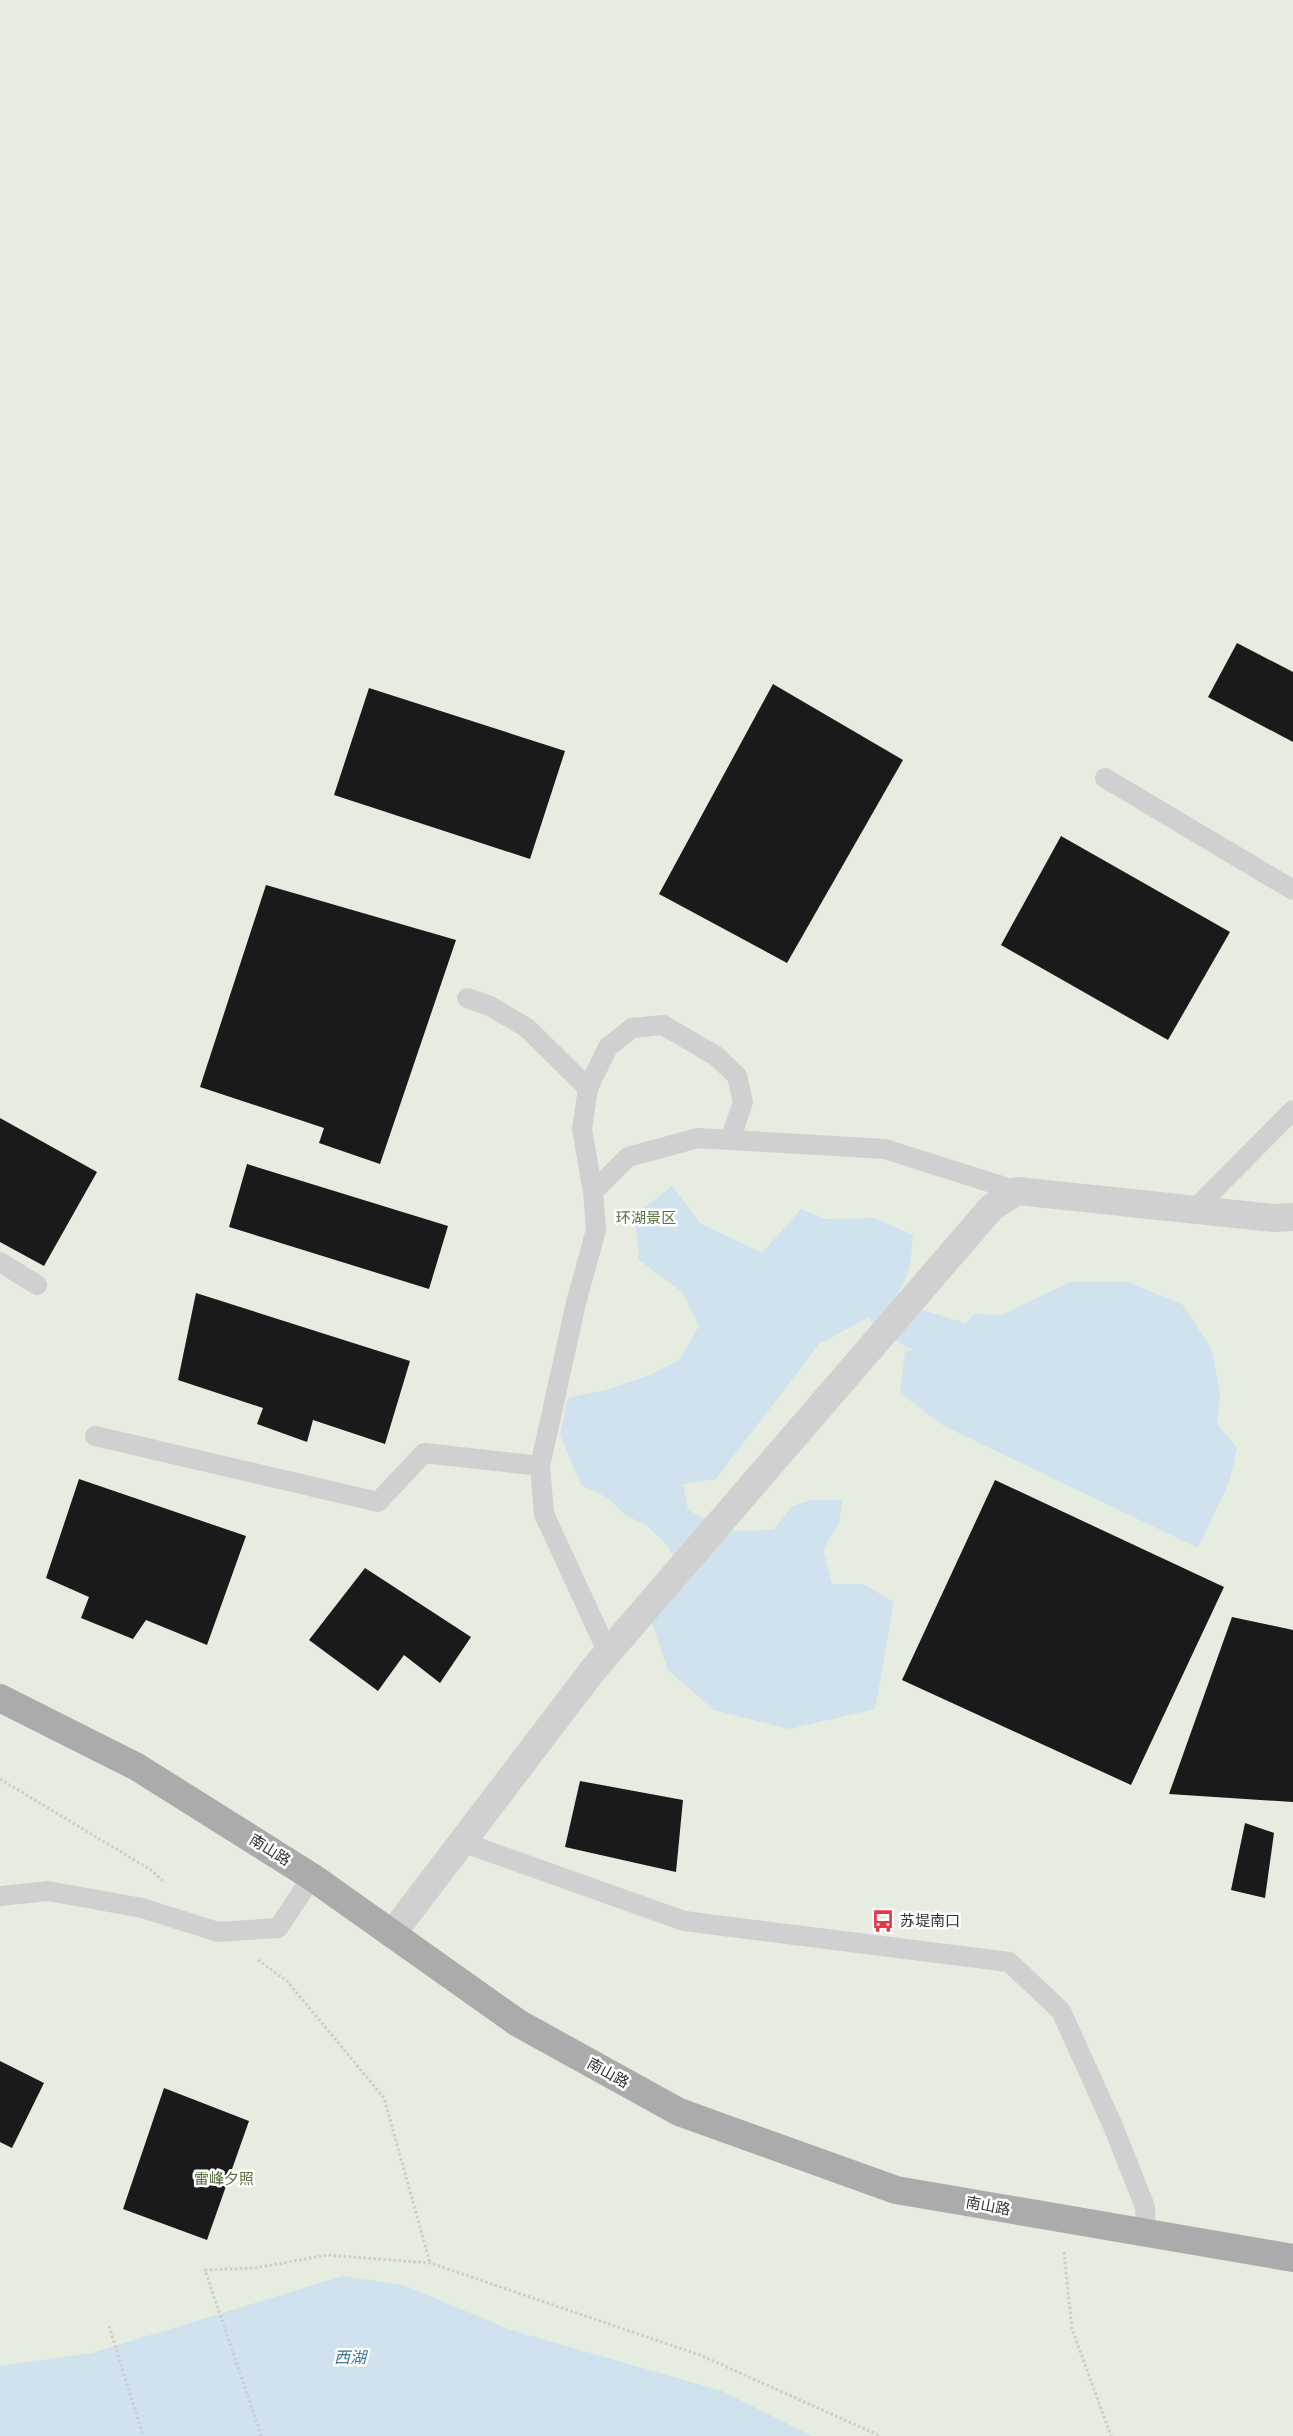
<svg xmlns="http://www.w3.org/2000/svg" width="1293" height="2436" font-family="Jost,'Noto Sans SC',sans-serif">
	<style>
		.green { fill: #e6ecdf }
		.water { fill: #cfe2ee }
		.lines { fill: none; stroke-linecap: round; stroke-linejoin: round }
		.canal { stroke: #cfe2ee; stroke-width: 40 }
		.building { fill: #1a1a1a }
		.path { stroke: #cdcdcd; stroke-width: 3; stroke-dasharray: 2.5 2.5; stroke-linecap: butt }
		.lane { stroke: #d0d0d0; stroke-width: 20 }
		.street { stroke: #d0d0d0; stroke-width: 28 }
		.primary { stroke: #ababab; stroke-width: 28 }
		.labels { text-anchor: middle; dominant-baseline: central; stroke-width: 5; stroke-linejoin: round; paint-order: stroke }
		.park-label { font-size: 15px; fill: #56703f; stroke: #fff }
		.street-label { font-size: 15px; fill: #333; stroke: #fff }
		.poi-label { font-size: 15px; fill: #333; stroke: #fff; text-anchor: start }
		.water-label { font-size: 16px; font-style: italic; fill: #3f7597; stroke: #fff }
	</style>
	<rect width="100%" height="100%" fill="#fff"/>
	<path class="green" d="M0,0H1293V2436H0Z"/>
	<path class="water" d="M672,1186L701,1224L762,1253L801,1209L825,1219L874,1218L913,1235C911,1265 908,1285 886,1308L819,1344L716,1479L683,1484L688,1510L729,1531L774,1530L792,1506L812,1500H843L838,1525L823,1549L832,1584H863L894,1602L875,1709L789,1729L714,1710L668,1670L649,1615L683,1572L667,1545L646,1525L625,1515L608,1498L581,1485L560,1435L568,1398L609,1389L647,1376L679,1360L699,1326L682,1292L639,1260L635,1215Z
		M1070,1282H1128L1183,1305L1212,1350L1220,1392L1217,1424L1237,1448L1229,1482L1198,1548L944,1426L900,1393L905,1352L953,1340L974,1314L1002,1315Z
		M343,2276L403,2285L511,2330L722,2391L812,2436H0V2366L92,2353Z"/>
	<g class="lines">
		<path class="canal" d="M886,1308L915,1329L953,1340"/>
	</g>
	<path class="building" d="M1237,643L1293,672V742L1208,697Z
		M773,684L903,760L787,963L659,894Z
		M369,688L565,751L530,859L334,795Z
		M1061,836L1230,932L1168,1040L1001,945Z
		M266,885L456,940L380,1164L319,1143L324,1128L200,1087Z
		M0,1118L97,1172L44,1266L0,1242Z
		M247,1164L448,1226L429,1289L229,1227Z
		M196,1293L410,1361L385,1444L313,1420L307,1442L257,1424L263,1408L178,1380Z
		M79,1479L246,1536L207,1645L146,1620L133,1639L81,1618L89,1597L46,1578Z
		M995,1480L1224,1587L1131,1785L902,1680Z
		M365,1568L471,1637L440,1683L404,1655L378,1691L309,1640Z
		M1232,1617L1293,1630V1802L1169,1794Z
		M580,1781L683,1800L676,1872L565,1847Z
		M1245,1823L1274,1833L1265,1898L1231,1890Z
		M0,2061L44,2083L12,2148L0,2142Z
		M164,2088L249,2121L207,2240L123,2209Z"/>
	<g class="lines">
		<path class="path" d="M0,1779L151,1870L165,1883
			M258,1960L287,1981L384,2098L430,2263
			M1064,2252L1072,2329L1111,2436
			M109,2326L143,2436
			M261,2436L205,2270L255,2268L327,2255L430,2263L700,2355L880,2436"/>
		<path class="lane" d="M1105,778L1293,890
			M467,998L490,1006L527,1028L588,1088
			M593,1192L582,1129L588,1088L608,1047L632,1028L663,1025L716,1056L737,1076L743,1102L730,1140
			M1194,1210L1293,1110
			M0,1262L37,1285
			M95,1436L378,1502L424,1453L540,1466
			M608,1653L544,1514L540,1466L576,1303L596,1230L593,1192L628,1157L698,1138L885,1149L1017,1191
			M462,1842L684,1921L1009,1962L1061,2011L1113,2126L1145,2207L1146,2233
			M0,1896L48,1891L142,1908L218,1932L278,1928L312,1877"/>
		<path class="street" d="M392,1934L593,1670L992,1207L1017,1191L1273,1218L1293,1217"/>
		<path class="primary" d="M0,1698L137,1767L312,1877L518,2023L679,2112L896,2190L1293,2258"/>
	</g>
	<defs>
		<symbol id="bus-bare" viewBox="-9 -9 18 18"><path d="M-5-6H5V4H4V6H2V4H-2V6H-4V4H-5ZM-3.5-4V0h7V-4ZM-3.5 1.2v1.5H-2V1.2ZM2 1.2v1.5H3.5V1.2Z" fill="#e63946" stroke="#fff" stroke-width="2.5" paint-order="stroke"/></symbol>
	</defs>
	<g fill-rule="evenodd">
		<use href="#bus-bare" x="867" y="1905" width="32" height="32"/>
	</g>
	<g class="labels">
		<g class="park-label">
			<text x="646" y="1218">环湖景区</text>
			<text x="224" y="2179">雷峰夕照</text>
		</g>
		<g class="street-label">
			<text transform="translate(270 1850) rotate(32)">南山路</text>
			<text transform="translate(608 2073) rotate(29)">南山路</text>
			<text transform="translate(988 2206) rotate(10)">南山路</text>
		</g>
		<g class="poi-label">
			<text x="900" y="1921">苏堤南口</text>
		</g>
		<g class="water-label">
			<text x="350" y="2357">西湖</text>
		</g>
	</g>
</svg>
